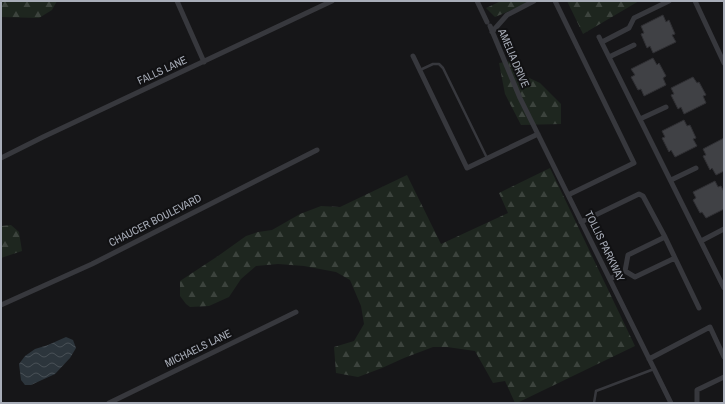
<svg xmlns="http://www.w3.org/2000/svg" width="725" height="404" font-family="'Archivo Narrow',sans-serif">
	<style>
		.forest { fill: url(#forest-firs) }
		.water { fill: url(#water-waves) }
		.building { fill: #404145; stroke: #303034 }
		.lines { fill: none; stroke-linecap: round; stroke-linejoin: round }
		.lane { stroke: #37383d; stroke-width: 2.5 }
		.street { stroke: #37383d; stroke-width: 5 }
		.labels { text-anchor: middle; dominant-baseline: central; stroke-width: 4; stroke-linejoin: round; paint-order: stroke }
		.street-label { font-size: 11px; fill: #a8adb8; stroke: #111113 }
	</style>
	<defs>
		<pattern id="forest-firs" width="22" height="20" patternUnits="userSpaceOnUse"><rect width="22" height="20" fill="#1e261f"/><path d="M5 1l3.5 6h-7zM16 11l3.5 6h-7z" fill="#3c433d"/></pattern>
		<pattern id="water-waves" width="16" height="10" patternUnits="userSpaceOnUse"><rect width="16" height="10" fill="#2c353c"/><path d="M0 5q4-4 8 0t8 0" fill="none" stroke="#485056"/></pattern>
	</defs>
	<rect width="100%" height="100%" fill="#161618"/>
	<path class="forest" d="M1,1H57L52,10L39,18L1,17Z
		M501,1H533L495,17L486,8Z
		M567,1H639L583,34Z
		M517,60L523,75L540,83L561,104V124L521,125L505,94L499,63Z
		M550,168L635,346L517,403H515L505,381L493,383L475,351L447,347H433L404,358L382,368L358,377L336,373L334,347L354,341L364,324L361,306L350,280L336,272L304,266L278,264L256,266L241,279L229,297L209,306L190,307L186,304L180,296V281L218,256L246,236L258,232L272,230L300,214L321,206L340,207L407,175L441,244L508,213L499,193Z
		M11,225L19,232L22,251L1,258V226Z"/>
	<path class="water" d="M66,337L73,340L76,348L70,358L55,374L31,385H25L21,380L19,364L25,356L35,349L48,345Z"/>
	<path class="building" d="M663,15L666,22L669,20L675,34L672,35L676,42L653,53L650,46L647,48L641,34L644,33L641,26Z
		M653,58L657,65L659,63L666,76L663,78L666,85L644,96L641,89L638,90L631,77L635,75L631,69Z
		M693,77L697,83L699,82L706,95L703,96L706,103L684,114L681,107L678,109L671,95L674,94L671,88Z
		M684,120L687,126L690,125L696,138L693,139L697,146L675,157L671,150L669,152L662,138L665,137L662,131Z
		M724,138V171L716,175L712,168L710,170L703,156L706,155L703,149Z
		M715,181L718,187L721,186L724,192V209L706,218L702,212L700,213L693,200L696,198L693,192Z"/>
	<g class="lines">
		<path class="lane" d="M420,70L433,64H439L443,68L487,158
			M594,403L596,391L654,369"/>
		<path class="street" d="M177,1L204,62
			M477,1L487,22
			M555,1L634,163L568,195
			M695,1L724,63
			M490,26L520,98L671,403
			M492,32L507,15L534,1
			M599,37L724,288
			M602,42L629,28L634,18L669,1
			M413,56L467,168L538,134
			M609,57L634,45
			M640,119L666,107
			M1,158L43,137L332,1
			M671,180L696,168
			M581,222L639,194L643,196L665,237
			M701,241L724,229
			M675,258L699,308
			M610,279L625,271L635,277L675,258L665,237L628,255L625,271
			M1,305L92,264L317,150
			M649,359L710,327L724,357
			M109,403L296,312
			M697,403V390L724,377"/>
	</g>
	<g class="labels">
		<g class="street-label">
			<text transform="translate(514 58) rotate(67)">AMELIA DRIVE</text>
			<text transform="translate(162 70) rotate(-25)">FALLS LANE</text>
			<text transform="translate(155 220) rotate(-27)">CHAUCER BOULEVARD</text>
			<text transform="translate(605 246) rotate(64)">TOLLIS PARKWAY</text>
			<text transform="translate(198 348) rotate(-26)">MICHAELS LANE</text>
		</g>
	</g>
	<rect width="725" height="404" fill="none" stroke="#a8adb8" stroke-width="4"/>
</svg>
